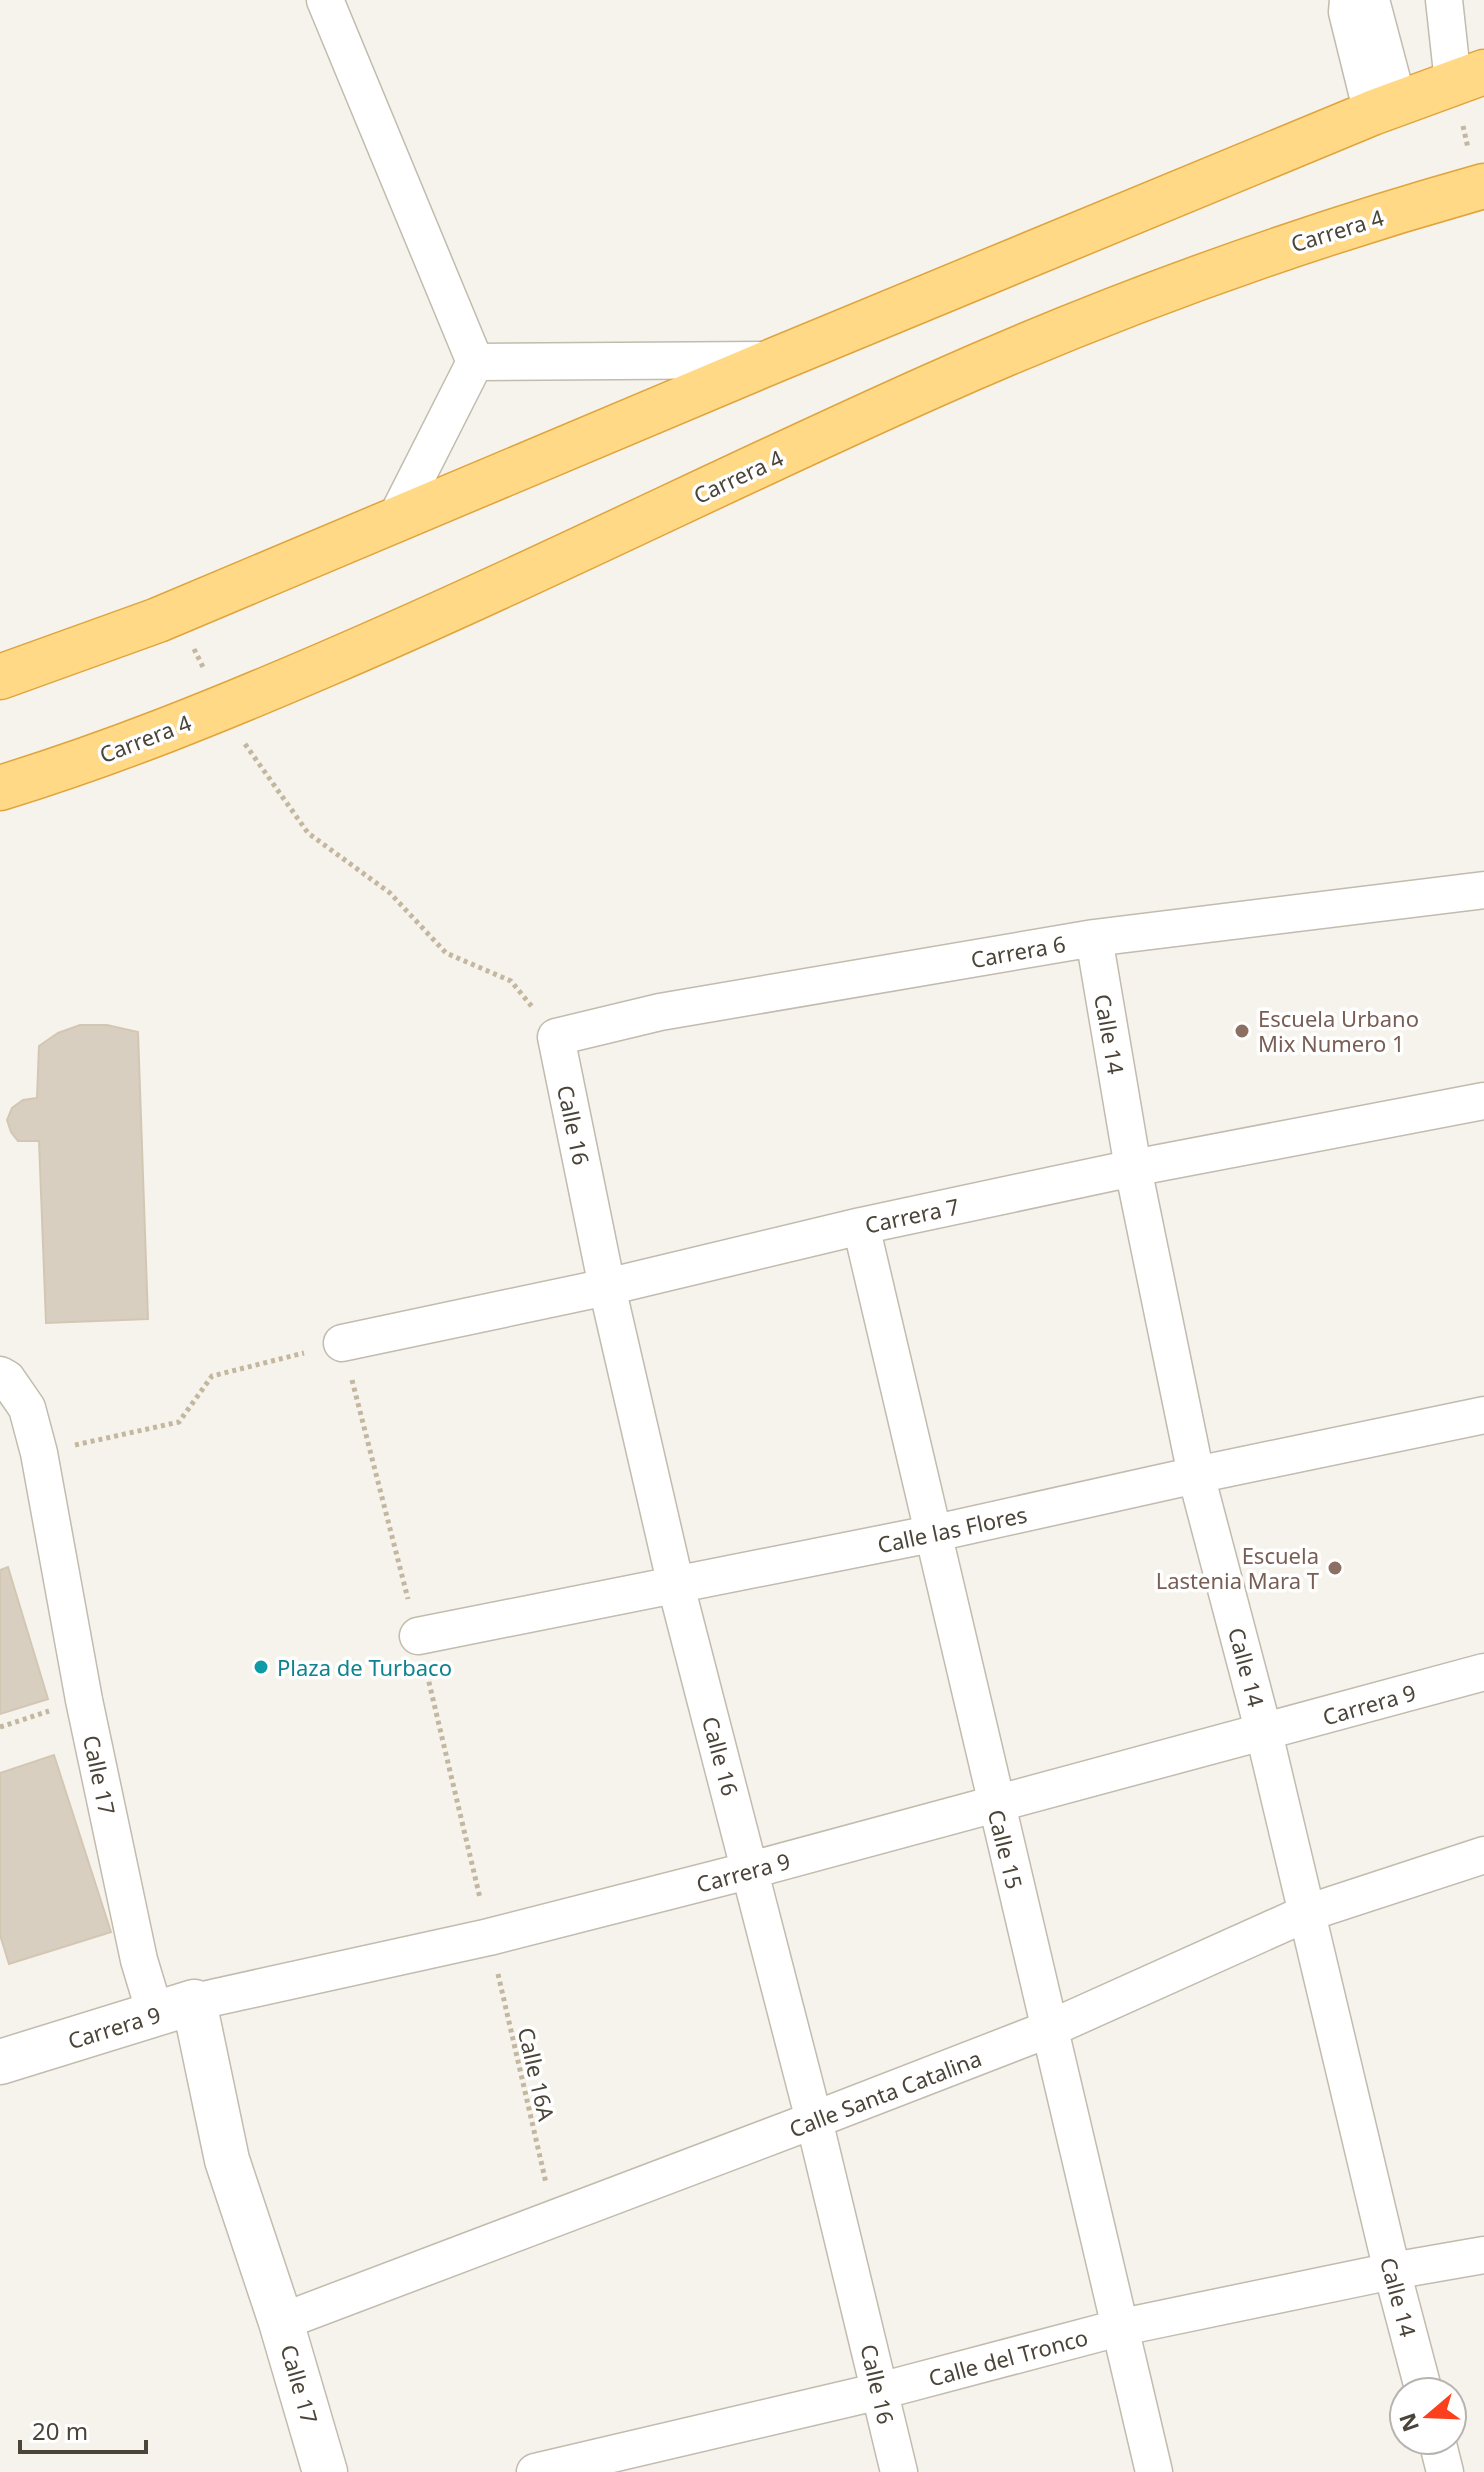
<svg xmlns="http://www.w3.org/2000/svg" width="1484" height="2472" font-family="'Noto Sans',sans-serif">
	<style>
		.building { fill: #d8cfc1; stroke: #d3c7b4; stroke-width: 2 }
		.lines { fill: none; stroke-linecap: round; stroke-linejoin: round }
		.minor-casing { stroke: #c2bbae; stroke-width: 39 }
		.tertiary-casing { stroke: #c2bbae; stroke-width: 47 }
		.trunk-casing { stroke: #e0a43c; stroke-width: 47 }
		.path { stroke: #c4b79f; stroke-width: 5; stroke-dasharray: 4 4; stroke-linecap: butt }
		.minor { stroke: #fff; stroke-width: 36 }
		.tertiary { stroke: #fff; stroke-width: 44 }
		.trunk { stroke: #ffd985; stroke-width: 44 }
		.education-dot { fill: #8d6e63; stroke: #fff; stroke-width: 3 }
		.culture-dot { fill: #0f9aa8; stroke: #fff; stroke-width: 3 }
		.labels { text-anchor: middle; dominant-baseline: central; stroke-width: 7; stroke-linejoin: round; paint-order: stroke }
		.street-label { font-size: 22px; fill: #4b4439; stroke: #fff }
		.education-label { font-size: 22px; fill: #785e54; stroke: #fff; text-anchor: start }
		.culture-label { font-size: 22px; fill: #0d838f; stroke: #fff; text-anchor: start }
	</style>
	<rect width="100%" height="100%" fill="#f6f3ec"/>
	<path class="building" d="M80,1025H107L138,1032L148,1319L46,1323L39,1141H18L11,1132L7,1120L12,1108L23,1100L37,1098L39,1046L58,1033Z
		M8,1567L48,1699L0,1714V1570Z
		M54,1755L111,1932L9,1964L0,1935V1773Z"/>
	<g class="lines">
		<defs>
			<path id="minor" d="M325,0L475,362L395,520
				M1348,0L1347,12L1372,113
				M1371,0L1398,102
				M1444,0L1453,82
				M475,362L765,360
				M1094,938L1133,1168L1196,1475L1264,1733L1392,2271L1424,2392
				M861,1226L1154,2472
				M342,1343L607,1287L861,1226L1133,1168L1484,1101
				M0,1375L7,1379L27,1408L39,1453L84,1700L139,1960L155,2013
				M418,1636L931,1534L1196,1475L1484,1415
				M194,2002L489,1937L751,1870L1484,1672
				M281,2322L814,2120L1049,2029L1307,1913L1484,1855
				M1437,2440L1445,2472
				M535,2472L880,2391L1122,2327L1392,2271L1484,2255
				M899,2472L814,2120L676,1586L607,1287L556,1037L660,1012L1094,938L1484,890"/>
			<path id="tertiary" d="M0,2062L194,2002L227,2160L281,2322L325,2472"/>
			<path id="trunk" d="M0,677L158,620L775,360L1372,113L1484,72
				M0,788C111,754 217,711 324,665C529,577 728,477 932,386C1111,306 1295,239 1484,186"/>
		</defs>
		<use href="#minor" class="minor-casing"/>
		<use href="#tertiary" class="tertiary-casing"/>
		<use href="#trunk" class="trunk-casing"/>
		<path class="path" d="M1463,126L1468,148
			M194,649L204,669
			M245,744L308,833L390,893L446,953L511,981L533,1008
			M352,1380L408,1599
			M75,1445L179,1422L212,1376L304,1353
			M427,1674L480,1898
			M0,1727L49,1711
			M498,1974L546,2183"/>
		<use href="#minor" class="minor"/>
		<use href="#tertiary" class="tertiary"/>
		<use href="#trunk" class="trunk"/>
	</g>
	<g class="education-dot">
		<circle cx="1242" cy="1031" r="8"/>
		<circle cx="1335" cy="1568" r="8"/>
	</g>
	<circle class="culture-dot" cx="261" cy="1667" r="8"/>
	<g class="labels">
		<g class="street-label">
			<text transform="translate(1337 230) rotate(-17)">Carrera 4</text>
			<text transform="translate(738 476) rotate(-25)">Carrera 4</text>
			<text transform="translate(145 738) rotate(-21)">Carrera 4</text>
			<text transform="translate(1018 951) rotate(-10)">Carrera 6</text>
			<text transform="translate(1110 1034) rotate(80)">Calle 14</text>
			<text transform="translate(574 1125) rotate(78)">Calle 16</text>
			<text transform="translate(912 1215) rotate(-12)">Carrera 7</text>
			<text transform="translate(952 1529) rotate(-12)">Calle las Flores</text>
			<text transform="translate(1247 1667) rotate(75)">Calle 14</text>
			<text transform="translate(1369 1704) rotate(-16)">Carrera 9</text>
			<text transform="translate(721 1756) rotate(75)">Calle 16</text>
			<text transform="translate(100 1775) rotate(78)">Calle 17</text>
			<text transform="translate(1006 1849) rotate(76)">Calle 15</text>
			<text transform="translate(743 1872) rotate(-15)">Carrera 9</text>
			<text transform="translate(114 2027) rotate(-17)">Carrera 9</text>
			<text transform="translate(537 2074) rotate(77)">Calle 16A</text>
			<text transform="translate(885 2093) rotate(-21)">Calle Santa Catalina</text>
			<text transform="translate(1399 2297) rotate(75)">Calle 14</text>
			<text transform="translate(1008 2357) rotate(-15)">Calle del Tronco</text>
			<text transform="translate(300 2384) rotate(74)">Calle 17</text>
			<text transform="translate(878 2384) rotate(77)">Calle 16</text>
		</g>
		<g class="education-label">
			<text x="1258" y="1018">Escuela Urbano<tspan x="1258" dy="25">Mix Numero 1</tspan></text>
			<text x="1319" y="1555" text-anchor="end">Escuela<tspan x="1319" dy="25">Lastenia Mara T</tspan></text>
		</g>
		<g class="culture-label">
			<text x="277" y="1667">Plaza de Turbaco</text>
		</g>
	</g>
	<g transform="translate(1428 2416) rotate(251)"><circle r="38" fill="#ffffff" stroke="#b7b4b0" stroke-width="2"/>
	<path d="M0-6L14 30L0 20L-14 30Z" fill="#fc3f1d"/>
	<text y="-12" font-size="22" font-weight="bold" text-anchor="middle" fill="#4b4439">N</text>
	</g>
	<path d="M20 2440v12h126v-12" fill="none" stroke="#4b4439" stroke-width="4"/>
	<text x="32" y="2440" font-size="24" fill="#4b4439" stroke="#ffffff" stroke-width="6" paint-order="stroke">20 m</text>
</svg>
